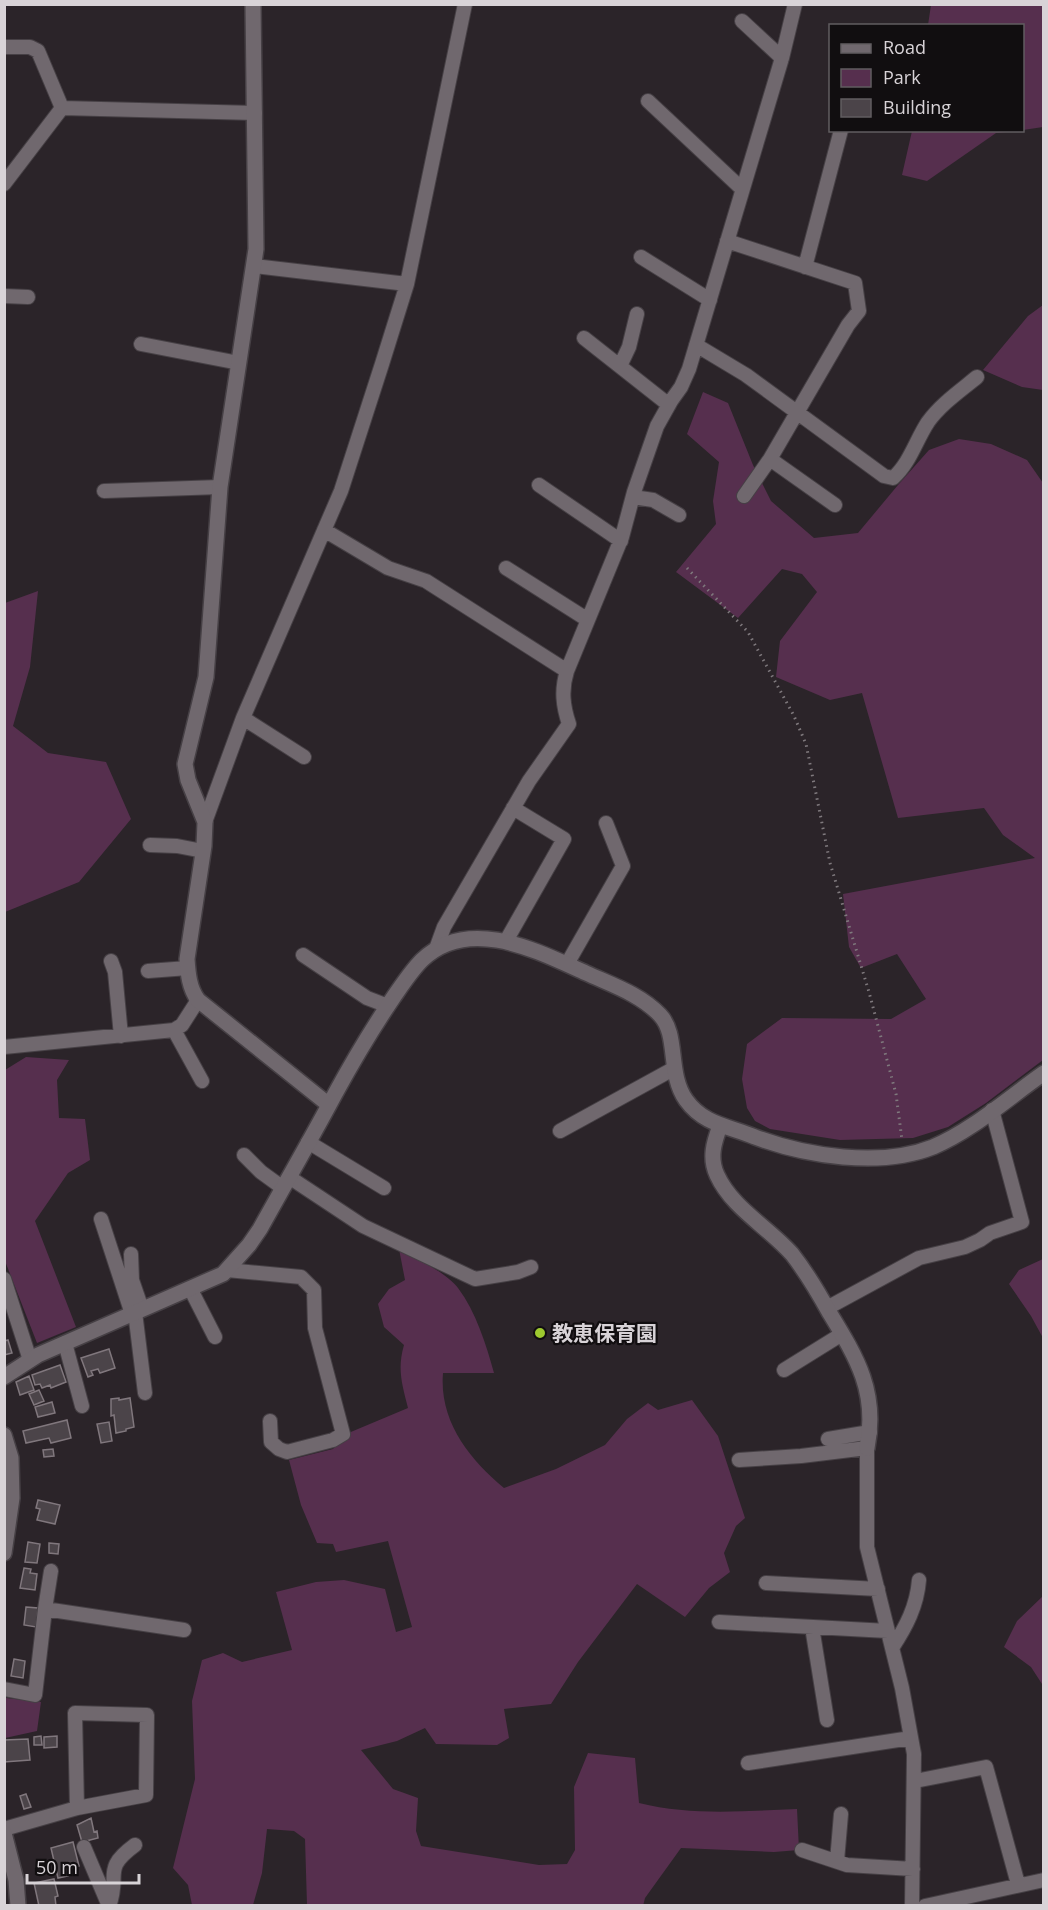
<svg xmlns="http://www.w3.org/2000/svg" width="1048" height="1910" font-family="'Open Sans','Noto Sans JP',sans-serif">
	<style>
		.green { fill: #562f4e }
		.building { fill: #4b4449; stroke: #80777d; stroke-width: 1.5 }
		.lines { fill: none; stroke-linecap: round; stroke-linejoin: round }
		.minor-casing { stroke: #464045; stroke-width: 16 }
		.tertiary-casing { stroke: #464045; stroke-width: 18 }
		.path { stroke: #7f797d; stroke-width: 3; stroke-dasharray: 1.5 4.5; stroke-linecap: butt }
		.minor { stroke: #70686e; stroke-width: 14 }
		.tertiary { stroke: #70686e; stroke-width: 15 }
		.poi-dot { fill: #9eca2f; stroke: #110e10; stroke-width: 2 }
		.labels { text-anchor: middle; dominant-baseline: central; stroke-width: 4.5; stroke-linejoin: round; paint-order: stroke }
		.poi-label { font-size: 21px; font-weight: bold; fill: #d8d3d7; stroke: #110e10; text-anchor: start }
	</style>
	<rect width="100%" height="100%" fill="#2b2429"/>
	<path class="green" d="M931,5H1043V127L1023,130L1022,26L928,25Z
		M912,131V130L1016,131L996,133L927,181L902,175Z
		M1043,305V390L1022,387L983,370L1028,316Z
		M703,392L728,403L753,465L771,501L814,538L858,533L898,485L929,450L959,439L991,444L1027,460L1043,483V1060L986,1103L948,1127L913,1138L840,1140L770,1129L755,1121L747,1108L742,1079L747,1044L782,1018L891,1019L926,999L897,954L861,968L849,947L843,894L1035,858L1003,835L984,808L898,818L862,693L830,700L776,677L780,641L817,592L802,574L782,569L738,618L676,572L716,524L713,501L719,462L687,434Z
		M38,591L30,667L13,726L48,753L106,762L131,819L79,882L5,912V603Z
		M26,1057L69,1060L57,1080L59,1118L85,1119L90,1160L68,1173L35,1221L76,1327L37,1343L5,1261V1070Z
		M399,1249C416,1259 446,1272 458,1288C476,1312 486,1344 494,1373H443C439,1421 469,1459 504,1488L556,1469L605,1445L627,1419L648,1403L658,1410L692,1400L718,1436L745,1518L736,1526L724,1553L730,1572L709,1588L685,1617L637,1584L578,1662L551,1704L504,1709L509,1738L497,1745L436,1744L425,1728L397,1741L361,1750L393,1789L418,1798L416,1831L421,1846L539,1865L567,1864L575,1850L574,1787L588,1753L635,1758L639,1803C691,1816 744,1811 797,1809L799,1850L774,1852L681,1848L645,1898L643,1906L307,1905L305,1839L294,1831L267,1829L262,1873L253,1905H192L188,1885L173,1868L195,1779L192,1701L202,1660L223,1653L242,1662L292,1650L276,1592L316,1582L344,1580L385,1589L396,1632L412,1627L388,1541L336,1552L333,1544L317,1543L301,1505L289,1460L333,1449L346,1434L408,1408C402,1384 397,1369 404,1345L384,1327L378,1304L389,1289L405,1280Z
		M1043,1259V1338L1031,1316L1009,1284L1019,1270Z
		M1043,1596V1709L1042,1684L1031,1667L1004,1647L1017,1621Z
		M6,1698L41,1702L37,1731L5,1738L4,1700Z"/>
	<path class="building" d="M8,1340L12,1353L4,1355V1341Z
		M109,1349L115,1368L100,1373L98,1369L91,1371L93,1375L88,1377L81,1358Z
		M60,1365L66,1382L51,1388L50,1385L42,1388L40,1384L35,1385L32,1375Z
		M29,1376L34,1390L20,1395L16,1382Z
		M39,1390L44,1401L34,1405L29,1394Z
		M119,1398V1400L130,1398L134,1427L126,1429V1431L116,1433L114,1415L111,1416V1399Z
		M52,1402L55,1413L38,1417L35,1407Z
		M67,1420L71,1438L51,1443L49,1438L26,1443L23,1431Z
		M109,1422L112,1441L101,1443L97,1424Z
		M53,1449L54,1456L44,1457L43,1450Z
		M38,1500L60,1505L55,1524L37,1520L40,1509L36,1508Z
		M28,1542L40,1544L37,1563L25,1562Z
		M49,1543L59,1544L58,1554L49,1553Z
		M24,1568L31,1569L30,1573L37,1574L35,1590L20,1588Z
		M26,1607L38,1608L36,1627L24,1625Z
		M14,1659L25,1661L23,1678L11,1676Z
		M41,1736L42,1745H34V1737Z
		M57,1736V1747L44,1748V1737Z
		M28,1739L30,1760L4,1762V1740Z
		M26,1794L31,1807L24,1809L20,1796Z
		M91,1818L94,1832L97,1831L98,1838L82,1842L77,1825Z
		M73,1842L79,1866L67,1869L68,1876L58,1878L51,1848Z
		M54,1879L58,1896L55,1897L56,1906H39L34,1883Z"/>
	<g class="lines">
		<defs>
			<path id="minor" d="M742,21L782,58
				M4,47H30L38,51L62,108
				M648,101L742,189
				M62,108L255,113
				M4,184L62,108
				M727,241L855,283L859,311L848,325L770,459L744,496
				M641,257L710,300
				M254,266L407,284
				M805,267L841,130
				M4,296L28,297
				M584,338L669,405
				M141,344L239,363
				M696,345L746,375L884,476L893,478C910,463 916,440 928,422C941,404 960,391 977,377
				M620,366L629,347L637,314
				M770,459L835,505
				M539,485L621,541
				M104,491L220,487
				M633,497L653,500L679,515
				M324,530L388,568L426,581L567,671
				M506,568L588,620
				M243,718L304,757
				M205,822L243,718L341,491L382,364L407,284L465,4
				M150,845L177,846L203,851
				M506,941L564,839L513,808
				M436,949L444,927L529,781L569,724C563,706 561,690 567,671L622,537L634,492L657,426L671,401L681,387L689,369L782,58L795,4
				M303,955L367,998L388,1006
				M111,961L115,972L121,1036
				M567,964L623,866L606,823
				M148,971L188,968
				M174,1030L202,1081
				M4,1047L174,1030L182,1025L198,1000
				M560,1131L673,1069
				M308,1142L384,1188
				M244,1155L261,1172L283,1188
				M289,1177L363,1226L475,1279L518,1272L531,1267
				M101,1219L132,1314
				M131,1254L132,1280L142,1309
				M227,1270L301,1277L314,1290L315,1328L343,1434L333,1440L287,1452L279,1449L271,1442L270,1421
				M4,1279L30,1360
				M191,1290L215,1337
				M827,1308L919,1258L965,1247L980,1240L990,1233L1022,1222L992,1110
				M135,1312L145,1393
				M65,1343L82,1406
				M784,1370L842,1334
				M828,1439L870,1432
				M739,1460L801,1456L867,1448V1547L902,1688L914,1754L912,1906
				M766,1583L878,1589
				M45,1609L51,1571
				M719,1622L888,1631
				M812,1627L827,1720
				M892,1648C906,1627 917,1606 919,1580
				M4,1689L35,1695L45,1609L184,1630
				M748,1763L911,1738
				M915,1781L986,1767L1018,1884
				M4,1829L77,1808L146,1795L147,1715L75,1713L77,1808
				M84,1847L109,1906
				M802,1850L847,1865L913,1869
				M837,1861L841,1814
				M109,1906C121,1874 101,1870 135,1845
				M925,1906L1044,1880"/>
			<path id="tertiary" d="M253,4L256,249L220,487L206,677L185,764L188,780L205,822L204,846L187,959C188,973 189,988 198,1000L329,1105
				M720,1126C714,1142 709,1158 717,1175C732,1208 768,1227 792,1254C806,1272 818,1292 829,1312C857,1358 878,1392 867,1448
				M4,1377L38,1355L223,1274L249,1245L260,1229C285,1184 311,1139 335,1094C353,1061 372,1029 393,998C402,985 411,971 422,960C469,915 537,951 586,973C612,985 640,994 660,1015C679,1035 667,1073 686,1100C704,1125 729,1126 755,1137C806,1156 880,1168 933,1147C973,1130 1008,1098 1044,1073
				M4,1435L11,1458L12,1498L4,1553
				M4,1833L16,1880L18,1906"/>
		</defs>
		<use href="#minor" class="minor-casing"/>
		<use href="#tertiary" class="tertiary-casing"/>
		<path class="path" d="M687,568L748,632L794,716L806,744L830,863L869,992L896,1094L902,1140"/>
		<use href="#minor" class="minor"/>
		<use href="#tertiary" class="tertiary"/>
	</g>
	<circle class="poi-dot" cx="540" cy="1333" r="6"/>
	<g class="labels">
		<g class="poi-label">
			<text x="552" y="1333">教恵保育園</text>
		</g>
	</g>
	<rect width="1048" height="1910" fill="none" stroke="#d8d3d7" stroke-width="12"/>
	<rect x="829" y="24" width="195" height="108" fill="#110e10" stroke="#615d60" stroke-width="1.5"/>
	<rect x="841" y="44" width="30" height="9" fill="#70686e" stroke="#615d60" stroke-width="1.5"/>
	<text x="883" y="54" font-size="18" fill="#d8d3d7">Road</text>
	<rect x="841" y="69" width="30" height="18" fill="#562f4e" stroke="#615d60" stroke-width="1.5"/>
	<text x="883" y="84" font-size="18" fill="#d8d3d7">Park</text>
	<rect x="841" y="99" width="30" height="18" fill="#4b4449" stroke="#615d60" stroke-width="1.5"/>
	<text x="883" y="114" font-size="18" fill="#d8d3d7">Building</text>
	<path d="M27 1874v9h112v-9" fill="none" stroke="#d8d3d7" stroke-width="3"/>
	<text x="36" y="1874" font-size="18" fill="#d8d3d7" stroke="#110e10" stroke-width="4.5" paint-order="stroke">50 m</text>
</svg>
